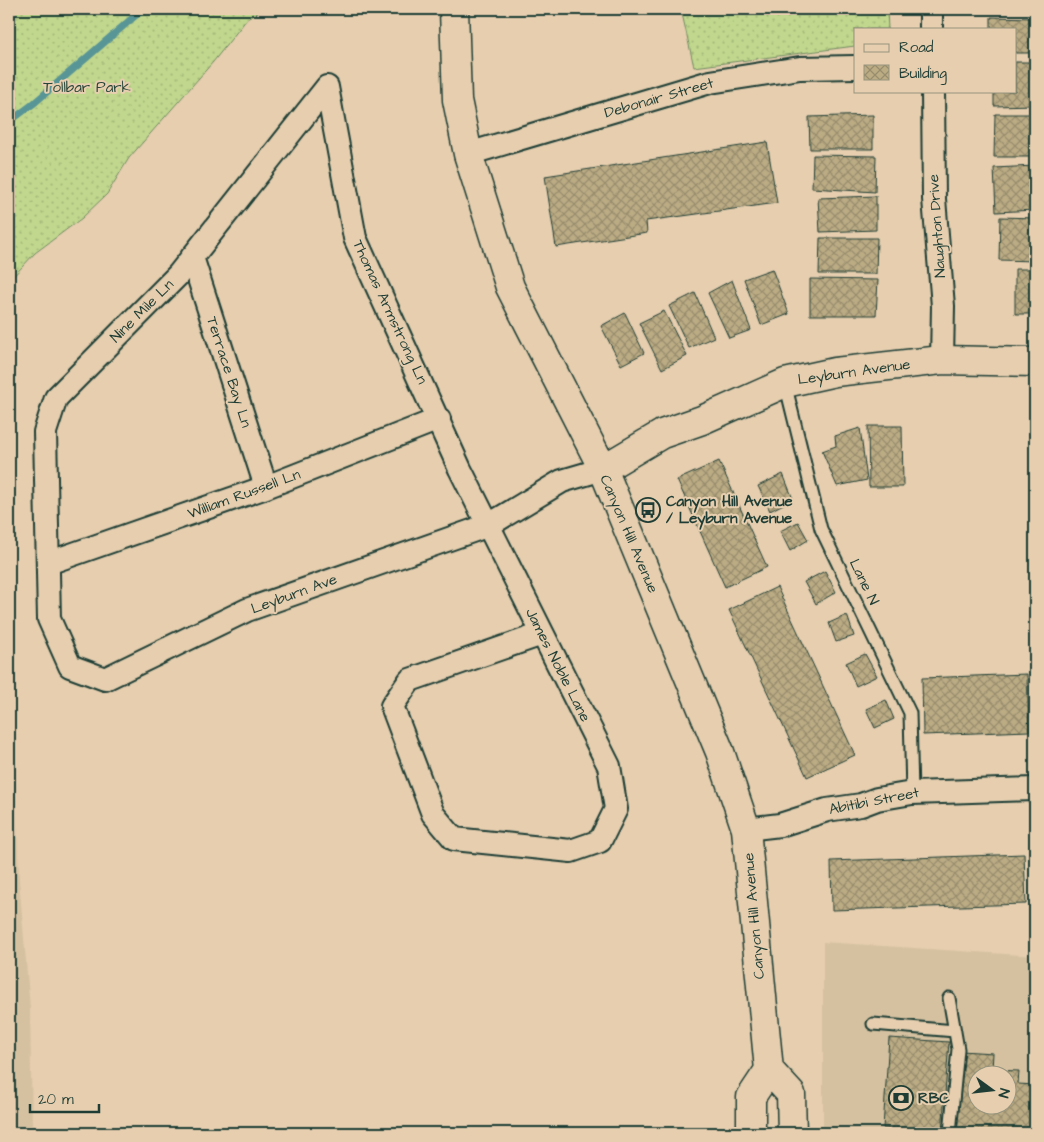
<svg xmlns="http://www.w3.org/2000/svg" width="1044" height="1142" font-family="'Architects Daughter',sans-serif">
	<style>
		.built { fill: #d5c1a0; fill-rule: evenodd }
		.grass { fill: url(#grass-dots); stroke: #708a60 }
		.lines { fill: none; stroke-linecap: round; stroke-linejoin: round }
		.stream { stroke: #599596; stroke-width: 7 }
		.building { fill: url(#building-cross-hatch); stroke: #1f3d34; fill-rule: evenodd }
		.service-casing { stroke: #1f3d34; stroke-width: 15 }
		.minor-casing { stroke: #1f3d34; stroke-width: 26 }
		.tertiary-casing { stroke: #1f3d34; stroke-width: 31 }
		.service { stroke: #e6ceaf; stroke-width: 11 }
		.minor { stroke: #e6ceaf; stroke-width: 22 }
		.tertiary { stroke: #e6ceaf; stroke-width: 28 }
		.labels { text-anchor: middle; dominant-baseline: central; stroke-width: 4; stroke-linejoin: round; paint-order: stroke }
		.park-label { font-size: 15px; fill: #274538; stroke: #e6ceaf }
		.street-label { font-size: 15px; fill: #1f3d34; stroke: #e6ceaf }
		.poi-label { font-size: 15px; font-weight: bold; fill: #1f3d34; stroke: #e6ceaf; text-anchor: start }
	</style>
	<defs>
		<pattern id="grass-dots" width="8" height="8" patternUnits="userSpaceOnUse" patternTransform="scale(1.25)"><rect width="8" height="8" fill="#c0d78d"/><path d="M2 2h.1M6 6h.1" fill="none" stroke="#a5b97a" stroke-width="1.8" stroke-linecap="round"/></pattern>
		<pattern id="building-cross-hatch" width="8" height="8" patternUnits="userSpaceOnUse" patternTransform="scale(1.25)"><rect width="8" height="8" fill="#bcac84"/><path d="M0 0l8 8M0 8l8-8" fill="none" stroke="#988d6d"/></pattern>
	</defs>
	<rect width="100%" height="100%" fill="#e6ceaf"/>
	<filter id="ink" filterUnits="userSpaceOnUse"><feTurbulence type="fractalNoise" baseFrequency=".02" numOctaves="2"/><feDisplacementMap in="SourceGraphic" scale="10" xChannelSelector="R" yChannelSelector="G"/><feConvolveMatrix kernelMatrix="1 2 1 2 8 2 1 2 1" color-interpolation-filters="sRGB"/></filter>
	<g filter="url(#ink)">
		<path class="built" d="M9,606L19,880L30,1008L32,1130L9,1129Z
			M823,942L1035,956V1133H823ZM976,1074H1006V1104H976Z"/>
		<path class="grass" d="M9,9H264L247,19L213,62L129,158L107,194L82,218L35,253L9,281Z
			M681,9H887L888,29H855V46L694,67Z"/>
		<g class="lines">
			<path class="stream" d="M9,122L33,104L143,9"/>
		</g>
		<path class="building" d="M991,17L1035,18V53H1015V29H991Z
			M1015,62H1035V105L994,106V91H1015Z
			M995,114H1035V157H994Z
			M873,115V149H810L809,117Z
			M767,142L777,203L646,221L647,233L556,247L545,176Z
			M813,155L876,156L875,192L812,188Z
			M1035,166V210L996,212L994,168Z
			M876,196V230L820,232L818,198Z
			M1000,217L1035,218V261L999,260Z
			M820,238H877L876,274H819Z
			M772,269L789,314L761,325L744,279Z
			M1015,269H1035V314H1015Z
			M810,279L878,280L876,315H810Z
			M732,280L751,330L729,338L708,293Z
			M695,293L714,337L689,348L669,306Z
			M664,311L687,356L662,369L639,323Z
			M625,313L644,353L621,365L601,326Z
			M868,426H902L903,487H869Z
			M860,428L867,480L837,486L822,451L836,446L835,436Z
			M719,461L767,567L725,587L677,480Z
			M783,474L793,499L770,511L758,486Z
			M798,522L808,540L790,551L780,531Z
			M825,571L836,592L816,604L804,582Z
			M777,587L855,755L807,777L729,610Z
			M847,615L854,636L836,642L829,623Z
			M865,654L877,676L856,686L846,663Z
			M1027,674L1029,731L923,735L922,678Z
			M886,700L894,719L875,728L866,709Z
			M1024,854L1026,904L832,910L831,861Z
			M889,1038L949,1042L942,1132L883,1128Z
			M961,1051L993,1053L992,1070L1019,1071L1018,1084L1035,1085V1133H955ZM976,1074H1006V1104H976Z"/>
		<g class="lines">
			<defs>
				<path id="service" d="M785,383L821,529L910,713L912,793
					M949,998L958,1049L950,1133
					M873,1024L955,1031"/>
				<path id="minor" d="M931,9V29
					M327,87L355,238L460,469L609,766L616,809L600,841L571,851L454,839L433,814L392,706L410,680L542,634
					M327,87L178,275L56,398L45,432L49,619L70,666L105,679L247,610L489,525L562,481L603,469
					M933,91L934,199L943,306L942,360
					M468,154L710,82L800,68L855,67
					M192,257L266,487
					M48,563L266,487L439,419
					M746,829L780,825L827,810L861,805L877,799L912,793L1035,789"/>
				<path id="tertiary" d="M454,9L457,100L468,154L510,287L603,469L720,752L746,829L769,1070L791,1094L792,1133
					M603,469L662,434L702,420L785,383L835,372L942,360L1035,362
					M751,1133V1097L769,1070"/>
			</defs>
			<use href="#service" class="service-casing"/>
			<use href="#minor" class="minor-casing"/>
			<use href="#tertiary" class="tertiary-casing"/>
			<use href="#service" class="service"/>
			<use href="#minor" class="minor"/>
			<use href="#tertiary" class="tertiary"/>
		</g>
	</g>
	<defs>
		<symbol id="bus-ring" viewBox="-11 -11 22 22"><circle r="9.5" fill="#e6ceaf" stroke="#1f3d34" stroke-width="1.5"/><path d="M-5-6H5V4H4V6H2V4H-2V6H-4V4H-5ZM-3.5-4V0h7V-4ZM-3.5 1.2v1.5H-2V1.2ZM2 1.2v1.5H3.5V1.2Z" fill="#1f3d34"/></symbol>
		<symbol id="bank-ring" viewBox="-11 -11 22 22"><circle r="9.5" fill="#e6ceaf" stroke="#1f3d34" stroke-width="1.5"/><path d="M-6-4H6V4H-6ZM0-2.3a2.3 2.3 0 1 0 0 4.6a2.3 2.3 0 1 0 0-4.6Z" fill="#1f3d34"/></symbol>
	</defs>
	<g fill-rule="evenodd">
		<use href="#bus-ring" x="634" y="496" width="28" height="28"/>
		<use href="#bank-ring" x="887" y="1084" width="28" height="28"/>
	</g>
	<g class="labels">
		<g class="park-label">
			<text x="87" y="87">Tollbar Park</text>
		</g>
		<g class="street-label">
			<text transform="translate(659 98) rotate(-16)">Debonair Street</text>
			<text transform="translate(937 226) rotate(-94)">Naughton Drive</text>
			<text transform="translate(142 311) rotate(-45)">Nine Mile Ln</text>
			<text transform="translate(390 312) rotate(65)">Thomas Armstrong Ln</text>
			<text transform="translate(229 372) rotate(72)">Terrace Bay Ln</text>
			<text transform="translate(854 372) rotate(-8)">Leyburn Avenue</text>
			<text transform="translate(244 494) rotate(-20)">William Russell Ln</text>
			<text transform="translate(629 534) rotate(67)">Canyon Hill Avenue</text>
			<text transform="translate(864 582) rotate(64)">Lane N</text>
			<text transform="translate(294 594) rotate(-20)">Leyburn Ave</text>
			<text transform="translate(558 665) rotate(63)">James Noble Lane</text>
			<text transform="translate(874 801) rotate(-11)">Abitibi Street</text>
			<text transform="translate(754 916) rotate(-95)">Canyon Hill Avenue</text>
		</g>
		<g class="poi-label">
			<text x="666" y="501">Canyon Hill Avenue<tspan x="666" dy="17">/ Leyburn Avenue</tspan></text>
			<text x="918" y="1098">RBC</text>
		</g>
	</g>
	<rect width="1044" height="1142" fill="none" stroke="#e6ceaf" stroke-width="30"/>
	<rect x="15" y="15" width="1014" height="1112" fill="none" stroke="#1f3d34" stroke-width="2" filter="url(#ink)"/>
	<rect x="854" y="28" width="162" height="65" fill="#e6ceaf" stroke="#96947e"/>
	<rect x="864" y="44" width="25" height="8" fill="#e6ceaf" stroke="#96947e"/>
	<text x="899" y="52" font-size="15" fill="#1f3d34">Road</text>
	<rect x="864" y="65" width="25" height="15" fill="url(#building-cross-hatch)" stroke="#96947e"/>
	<text x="899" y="78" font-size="15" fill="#1f3d34">Building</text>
	<g transform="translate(992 1090) rotate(105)"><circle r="24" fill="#e6ceaf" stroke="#96947e"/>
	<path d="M0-4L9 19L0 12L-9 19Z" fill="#1f3d34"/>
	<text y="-8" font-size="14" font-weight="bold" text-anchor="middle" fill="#1f3d34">N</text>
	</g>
	<path d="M30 1104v8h69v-8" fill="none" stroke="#1f3d34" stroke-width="2.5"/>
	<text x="38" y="1104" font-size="15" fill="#1f3d34" stroke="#e6ceaf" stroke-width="4" paint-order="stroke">20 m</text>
</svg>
